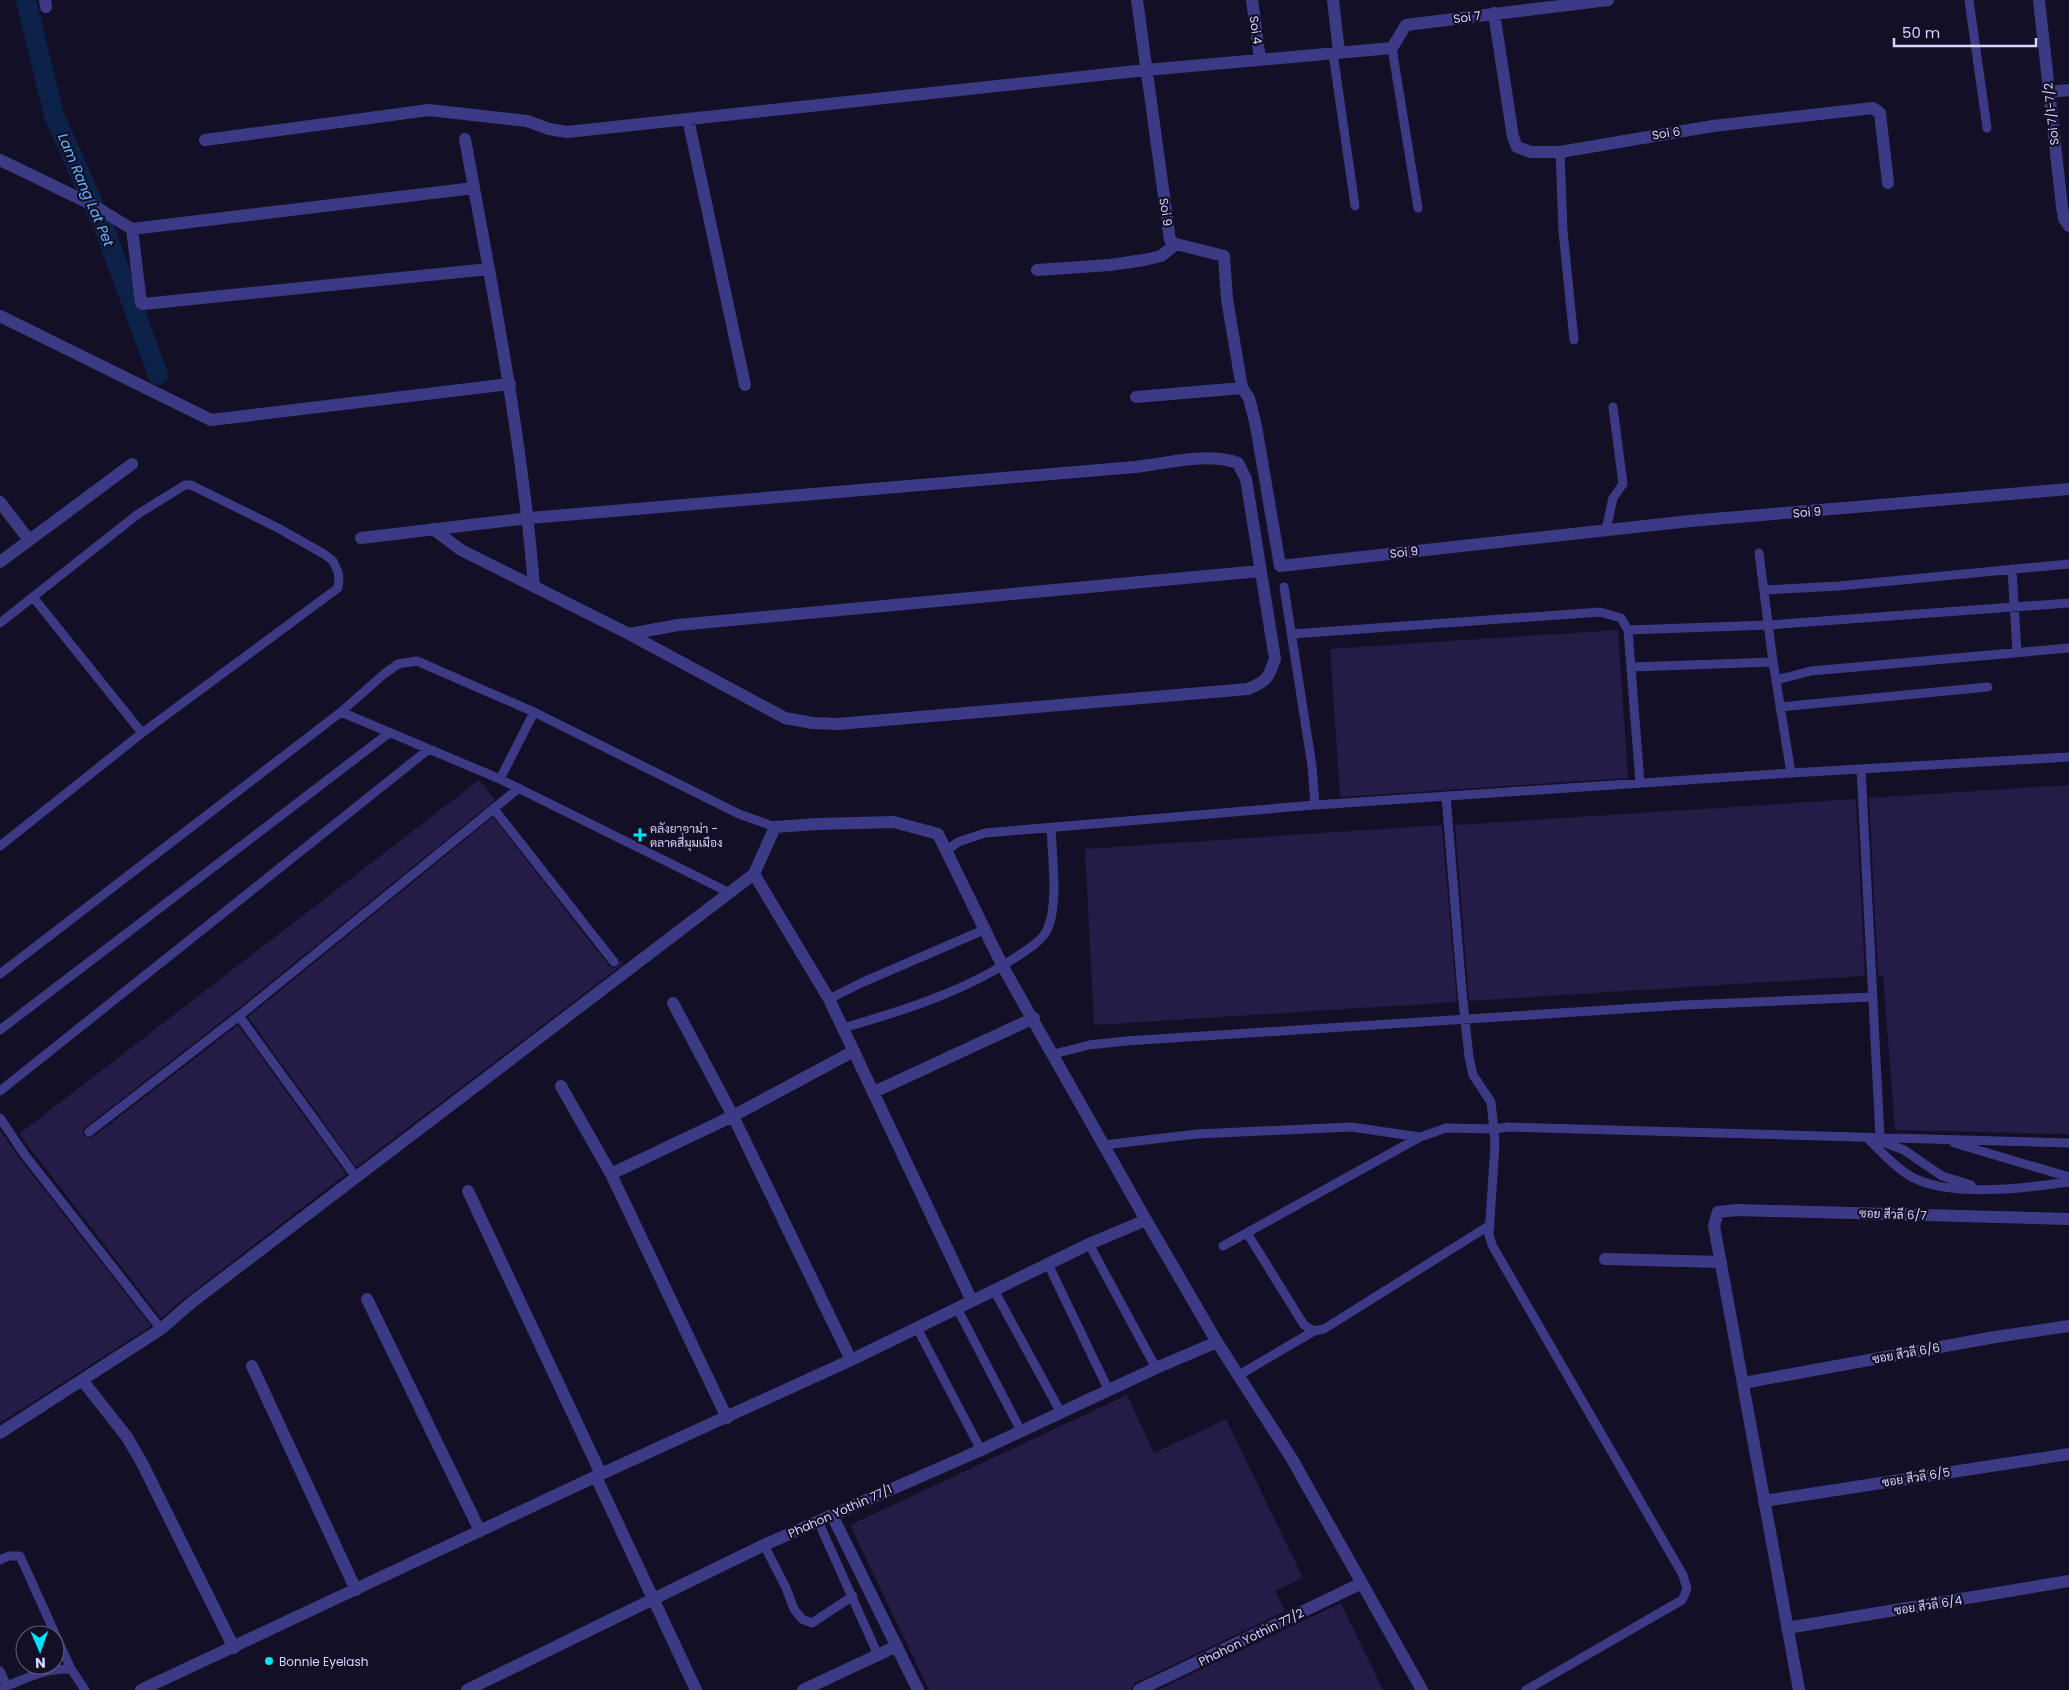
<svg xmlns="http://www.w3.org/2000/svg" width="2069" height="1690" font-family="Poppins,Sarabun,sans-serif">
	<style>
		.lines { fill: none; stroke-linecap: round; stroke-linejoin: round }
		.canal { stroke: #0c2248; stroke-width: 20 }
		.building { fill: #241b47 }
		.service { stroke: #3d3a85; stroke-width: 9 }
		.minor { stroke: #3d3a85; stroke-width: 12 }
		.poi-dot { fill: #00e5ff; stroke: #130f26; stroke-width: 2 }
		.labels { text-anchor: middle; dominant-baseline: central; stroke-width: 4.5; stroke-linejoin: round; paint-order: stroke }
		.street-label { font-size: 12px; fill: #d9d4ff; stroke: #130f26 }
		.poi-label { font-size: 12px; fill: #d9d4ff; stroke: #130f26; text-anchor: start }
		.water-label { font-size: 14px; font-style: italic; fill: #62b6ff; stroke: #130f26 }
	</style>
	<rect width="100%" height="100%" fill="#130f26"/>
	<g class="lines">
		<path class="canal" d="M26,0L54,115L106,233L158,375"/>
	</g>
	<path class="building" d="M1618,630L1628,778L1340,797L1330,649Z
		M479,780L495,800L235,1011L83,1129L84,1136L89,1138L93,1137L238,1025L346,1174L186,1297L161,1318L19,1134Z
		M2069,785V1134L1895,1130L1883,975H1878L1869,798Z
		M1856,799L1865,976L1469,1001L1455,825Z
		M493,817L609,966L612,968L617,967L620,960L623,964L356,1167L248,1017Z
		M1442,825L1457,1002L1094,1025L1085,849Z
		M0,1130L20,1159L151,1326L0,1423Z
		M1127,1395L1154,1453L1226,1419L1303,1578L1275,1591L1285,1611L1135,1683L1131,1690H929L850,1525Z
		M1341,1603L1383,1690H1158L1292,1626Z"/>
	<g class="lines">
		<path class="service" d="M1969,0L1987,128
			M1392,48L1418,208
			M1333,53L1355,206
			M1560,152L1563,231L1574,340
			M1606,530L1613,498L1623,484L1613,407
			M1759,553L1773,662L1791,773
			M2012,569L2017,653
			M1284,587L1312,766L1315,805
			M1764,590L1839,586L2069,564
			M33,597L142,733
			M0,623L138,514L185,485H191L278,528L324,554L333,561L338,572L339,580L338,588L142,733L0,846
			M1628,630L1769,625L2069,603
			M1292,634L1600,612L1621,618L1628,630L1640,783
			M1632,667L1773,662
			M1776,680L1811,671L2069,648
			M1780,707L1988,687
			M341,712L500,779L728,892
			M1861,769L1880,1137
			M500,779L534,712
			M494,809L614,962
			M947,850L958,842L985,833L1315,805L1791,773L2069,757
			M0,974L341,712L384,674L398,664L417,661L534,712L739,814L775,827
			M829,999L861,983L986,929
			M239,1016L356,1177
			M843,1028C906,1010 972,989 1025,951C1033,946 1043,939 1047,930C1059,906 1052,856 1051,828
			M0,1030L389,733
			M1054,1054L1089,1045L1126,1041L1685,1005L1872,997
			M0,1091L429,749
			M0,1118L25,1155L161,1329
			M89,1132L239,1016L519,788
			M1866,1137C1880,1150 1895,1168 1912,1177C1950,1198 2027,1188 2069,1182
			M1880,1141L1904,1150L1942,1176L1971,1185
			M1954,1143L2069,1177
			M1104,1145L1197,1134L1351,1127L1420,1137
			M1247,1233L1304,1325L1314,1331L1324,1329L1490,1225
			M1089,1244L1156,1368
			M1223,1246L1420,1137L1446,1128L1494,1129L1491,1102L1473,1075L1469,1057L1462,992L1446,796
			M1048,1264L1109,1391
			M994,1290L1061,1413
			M957,1308L1021,1431
			M917,1328L981,1450
			M1239,1375L1314,1331
			M818,1521L878,1655
			M764,1545L786,1588L794,1609L802,1619L812,1623L853,1596
			M0,1560L9,1556H20L71,1669
			M0,1671L7,1686
			M0,1689C24,1679 45,1668 71,1669L85,1690
			M1526,1690L1682,1600L1687,1589L1683,1575L1492,1245L1489,1235L1495,1145L1494,1129L1508,1127L2069,1143"/>
		<path class="minor" d="M45,0L46,7
			M1137,0L1170,240L1176,244L1224,256L1227,299L1242,388L1249,398L1256,426L1280,566L1690,521L2069,489
			M1252,0L1260,59
			M1333,0L1339,52
			M2039,0L2062,207L2064,219L2069,226
			M1494,13L1513,137L1517,147L1531,152H1560L1713,126L1873,108L1880,113L1888,183
			M2048,92L2069,90
			M688,119L745,385
			M465,139C492,287 522,436 534,587
			M205,140L429,110L527,121L549,129L567,132L1146,70L1392,48L1406,25L1608,0
			M0,160L91,204L132,229L474,188
			M132,229L141,303L143,304L489,269
			M1037,270L1110,265L1144,260L1161,256L1176,244
			M0,316L211,420L510,384
			M1136,397L1242,388
			M0,502L29,540
			M361,538L529,518L1135,467C1168,463 1207,452 1238,463L1246,479L1275,659C1268,679 1267,681 1248,689L838,724L812,723L785,718L629,634L461,550L433,529
			M0,562L132,464
			M629,634L678,625L1260,571
			M754,874L829,999L972,1301
			M673,1003L733,1116L851,1360
			M561,1086L611,1174L727,1418
			M874,1092L1034,1018
			M611,1174L733,1116L854,1051
			M468,1191L601,1474
			M1605,1259L1721,1262
			M367,1299L480,1531
			M252,1366L356,1590
			M82,1380L127,1437L142,1463L234,1648
			M1743,1383L1995,1337L2069,1326
			M0,1433L161,1329L191,1303L754,874L775,827L817,824L894,822L938,834L1003,967L1146,1220L1217,1342L1292,1459L1422,1690
			M596,1477L696,1690
			M1764,1501L2069,1454
			M832,1515L918,1690
			M1787,1628L2069,1581
			M141,1690L601,1474L851,1360L1089,1244L1146,1220
			M467,1690L764,1545L981,1450L1156,1368L1217,1342
			M803,1690L897,1646
			M1139,1690L1362,1583
			M1799,1690L1714,1226L1718,1212L1737,1210L2069,1219"/>
	</g>
	<g class="poi-dot">
		<path d="M637.5 827.5h5v5h5v5h-5v5h-5v-5h-5v-5h5z"/>
		<circle cx="269" cy="1661" r="5"/>
	</g>
	<g class="labels">
		<g class="street-label">
			<text transform="translate(1467 17) rotate(-8)">Soi 7</text>
			<text transform="translate(1256 30) rotate(82)">Soi 4</text>
			<text transform="translate(2051 114) rotate(-96)">Soi 7/1-7/2</text>
			<text transform="translate(1666 133) rotate(-9)">Soi 6</text>
			<text transform="translate(1166 212) rotate(81)">Soi 9</text>
			<text transform="translate(1807 512) rotate(-5)">Soi 9</text>
			<text transform="translate(1404 552) rotate(-6)">Soi 9</text>
			<text transform="translate(1893 1214) rotate(2)">ซอย สีวลี 6/7</text>
			<text transform="translate(1906 1353) rotate(-10)">ซอย สีวลี 6/6</text>
			<text transform="translate(1916 1477) rotate(-9)">ซอย สีวลี 6/5</text>
			<text transform="translate(840 1511) rotate(-24)">Phahon Yothin 77/1</text>
			<text transform="translate(1928 1605) rotate(-9)">ซอย สีวลี 6/4</text>
			<text transform="translate(1251 1637) rotate(-26)">Phahon Yothin 77/2</text>
		</g>
		<g class="poi-label">
			<text x="650" y="828">คลังยาอาม่า -<tspan x="650" dy="14">ตลาดสี่มุมเมือง</tspan></text>
			<text x="279" y="1661">Bonnie Eyelash</text>
		</g>
		<g class="water-label">
			<text transform="translate(86 190) rotate(67)">Lam Rang Lat Pet</text>
		</g>
	</g>
	<g transform="translate(40 1650) rotate(178)"><circle r="24" fill="#130f26" stroke="#625e7d"/>
	<path d="M0-4L9 19L0 12L-9 19Z" fill="#00e5ff"/>
	<text y="-8" font-size="14" font-weight="bold" text-anchor="middle" fill="#d9d4ff">N</text>
	</g>
	<path d="M1894 38v8h142v-8" fill="none" stroke="#d9d4ff" stroke-width="2.5"/>
	<text x="1902" y="38" font-size="15" fill="#d9d4ff" stroke="#130f26" stroke-width="4" paint-order="stroke">50 m</text>
</svg>
